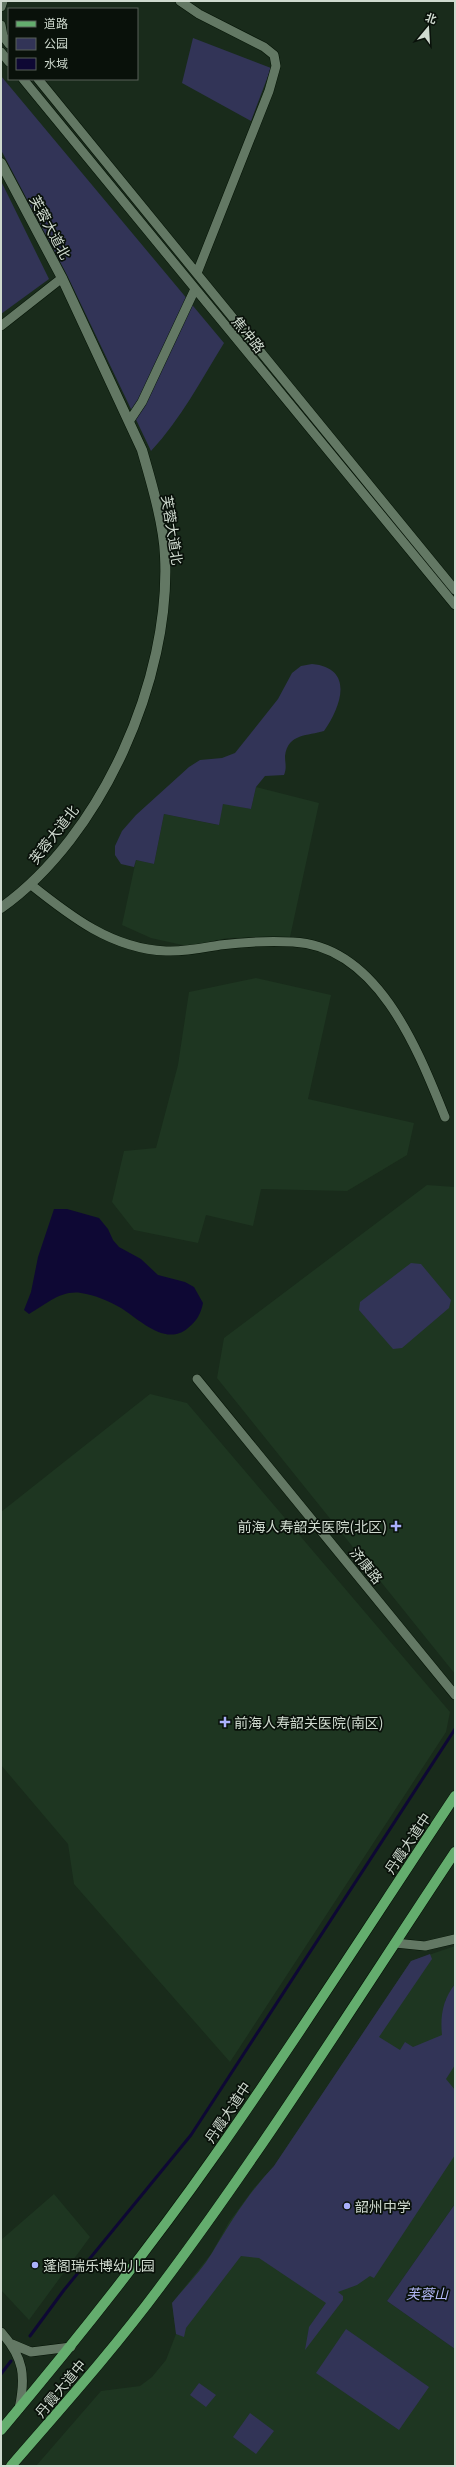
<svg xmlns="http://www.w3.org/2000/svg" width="456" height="2467" font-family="Georgia,'Noto Sans SC',serif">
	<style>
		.built { fill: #1e3621 }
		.green { fill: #323457 }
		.water { fill: #0e0834 }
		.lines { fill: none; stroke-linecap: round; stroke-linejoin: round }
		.stream { stroke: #0e0834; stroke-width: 3 }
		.street-casing { stroke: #041305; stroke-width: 10 }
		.secondary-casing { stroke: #041305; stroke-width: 11 }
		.primary-casing { stroke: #041305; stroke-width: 11 }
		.street { stroke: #637864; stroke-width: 9 }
		.secondary { stroke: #637864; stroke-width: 10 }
		.primary { stroke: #64ad6e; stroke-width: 10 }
		.poi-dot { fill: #aab0fb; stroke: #09110a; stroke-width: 1.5 }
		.labels { text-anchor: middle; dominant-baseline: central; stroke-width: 3.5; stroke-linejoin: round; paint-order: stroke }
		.street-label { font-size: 14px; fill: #cfdacf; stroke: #09110a }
		.poi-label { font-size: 14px; fill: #cfdacf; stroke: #09110a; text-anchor: start }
		.park-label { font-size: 14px; font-style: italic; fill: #b3b8f7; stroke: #09110a }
	</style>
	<rect width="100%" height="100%" fill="#192b1b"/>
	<path class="built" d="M256,787L319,803L290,937L228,938L187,946L151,938L122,925L136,860L154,864L164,814L218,825L223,803L251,809Z
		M256,978L331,995L308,1099L414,1123L407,1155L347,1191L261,1189L253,1226L206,1215L198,1243L134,1230L112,1202L124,1151L156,1148L178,1065L189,992Z
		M427,1185L455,1187V1674L217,1378L224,1338Z
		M150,1394L187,1403L450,1712L446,1732L230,2062L74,1884L68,1844L1,1765V1512Z
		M455,1946V1984L445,2001L455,2055V2204L387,2301L455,2349V2466H36L101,2391L140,2386L152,2377L166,2360L176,2334L172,2303L211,2254L229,2222L254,2188L274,2166L411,1961Z
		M54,2194L90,2237L29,2320L1,2290V2240Z"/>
	<path class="green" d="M193,38L271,68L251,121L182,83Z
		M1,76L224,343C201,380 181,419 151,451L67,275L1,150Z
		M1,181L49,279L1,314Z
		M312,664C355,668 341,707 324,731C308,736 288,733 285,756C285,763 287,768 284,775L265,776L256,787L251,809L223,804L219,825L164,814L154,864L136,860L134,867L121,864L115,855V846L122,831L136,815L189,767L200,760L222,758L235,753L278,699L292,673L301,666Z
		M411,1263L421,1264L451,1300L449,1308L402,1348L393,1349L359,1310L360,1302Z
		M430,1954L432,1959L379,2037L400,2050L405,2042L413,2047L442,2035C440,2016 443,1999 455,1984V2065L446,2079L455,2090V2155L374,2278L370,2276L357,2285L338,2292L343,2296V2300L305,2350L309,2327L326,2303L259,2258L241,2256L186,2328L184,2337L176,2334L172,2303C185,2287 201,2271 212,2253C232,2220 247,2195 274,2166L411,1961Z
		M455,2204V2349L387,2301Z
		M346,2329L429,2387L399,2430L316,2373Z
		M199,2383L216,2395L206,2407L190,2395Z
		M250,2413L274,2431L256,2454L233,2437Z"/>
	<path class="water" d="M54,1209H67L99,1218L108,1229L113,1240L119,1247L141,1259L158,1275L185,1282L194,1287L203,1303C201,1313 197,1321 188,1328C166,1347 140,1320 121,1308C109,1301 95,1295 81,1293C60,1290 46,1305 29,1314L24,1310L31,1292L38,1257Z"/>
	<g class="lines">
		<path class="stream" d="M30,2336L64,2290L191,2135L455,1729
			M1,2374L11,2361"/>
		<defs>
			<path id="street" d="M180,1L199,14L264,47L274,55L276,66L269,91L197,273
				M1,7L3,1
				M1,25L3,36L9,44
				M1,52L9,62
				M23,79L455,605
				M38,79L455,590
				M1,326L62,278
				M130,420L142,402L195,289
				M30,884C70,916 112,949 166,951C184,952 202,948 220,945C243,942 270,941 293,942C378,946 418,1050 445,1117
				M197,1379L455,1695
				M395,1943L425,1946L455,1939
				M1,2332C24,2358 26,2376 19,2409
				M12,2344L31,2352L71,2347"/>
			<path id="secondary" d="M1,163L62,278L142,450C151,481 164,525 165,556C171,679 102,836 1,908"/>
			<path id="primary" d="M1,2430C75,2342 147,2252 213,2158C297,2039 375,1916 455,1796
				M11,2466C62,2407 114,2349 160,2287C265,2147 358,1998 455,1852"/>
		</defs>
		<use href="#street" class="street-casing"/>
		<use href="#secondary" class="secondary-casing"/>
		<use href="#primary" class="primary-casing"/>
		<use href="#street" class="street"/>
		<use href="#secondary" class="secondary"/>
		<use href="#primary" class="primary"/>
	</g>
	<g class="poi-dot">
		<path d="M394 1520h4v4h4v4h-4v4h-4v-4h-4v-4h4z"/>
		<path d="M223 1716h4v4h4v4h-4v4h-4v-4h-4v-4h4z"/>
		<circle cx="347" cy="2206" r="4"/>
		<circle cx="35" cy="2265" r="4"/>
	</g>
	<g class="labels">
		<g class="street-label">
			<text transform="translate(51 227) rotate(62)">芙蓉大道北</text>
			<text transform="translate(249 334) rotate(51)">焦冲路</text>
			<text transform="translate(173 530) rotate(81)">芙蓉大道北</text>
			<text transform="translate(53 834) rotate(-52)">芙蓉大道北</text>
			<text transform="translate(367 1565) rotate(51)">济康路</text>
			<text transform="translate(407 1843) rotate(-56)">丹霞大道中</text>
			<text transform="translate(227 2112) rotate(-56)">丹霞大道中</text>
			<text transform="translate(60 2388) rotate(-50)">丹霞大道中</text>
		</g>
		<g class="poi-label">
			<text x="387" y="1526" text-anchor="end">前海人寿韶关医院(北区)</text>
			<text x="234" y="1722">前海人寿韶关医院(南区)</text>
			<text x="355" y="2206">韶州中学</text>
			<text x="43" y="2265">蓬阁瑞乐博幼儿园</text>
		</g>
		<g class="park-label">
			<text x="427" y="2293">芙蓉山</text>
		</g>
	</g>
	<rect width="456" height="2467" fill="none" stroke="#cfdacf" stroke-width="4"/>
	<rect x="8" y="8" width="130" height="72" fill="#09110a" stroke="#586159"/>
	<rect x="16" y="21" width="20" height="6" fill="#64ad6e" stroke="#586159"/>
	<text x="44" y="28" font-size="12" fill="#cfdacf">道路</text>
	<rect x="16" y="38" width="20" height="12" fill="#323457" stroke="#586159"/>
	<text x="44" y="48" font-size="12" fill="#cfdacf">公园</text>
	<rect x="16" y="58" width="20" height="12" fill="#0e0834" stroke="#586159"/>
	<text x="44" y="68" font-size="12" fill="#cfdacf">水域</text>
	<g transform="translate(428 28) rotate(18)" stroke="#09110a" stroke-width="3" paint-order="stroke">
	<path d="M0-3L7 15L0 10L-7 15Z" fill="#cfdacf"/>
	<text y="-6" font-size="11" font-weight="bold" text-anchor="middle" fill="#cfdacf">北</text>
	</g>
</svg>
